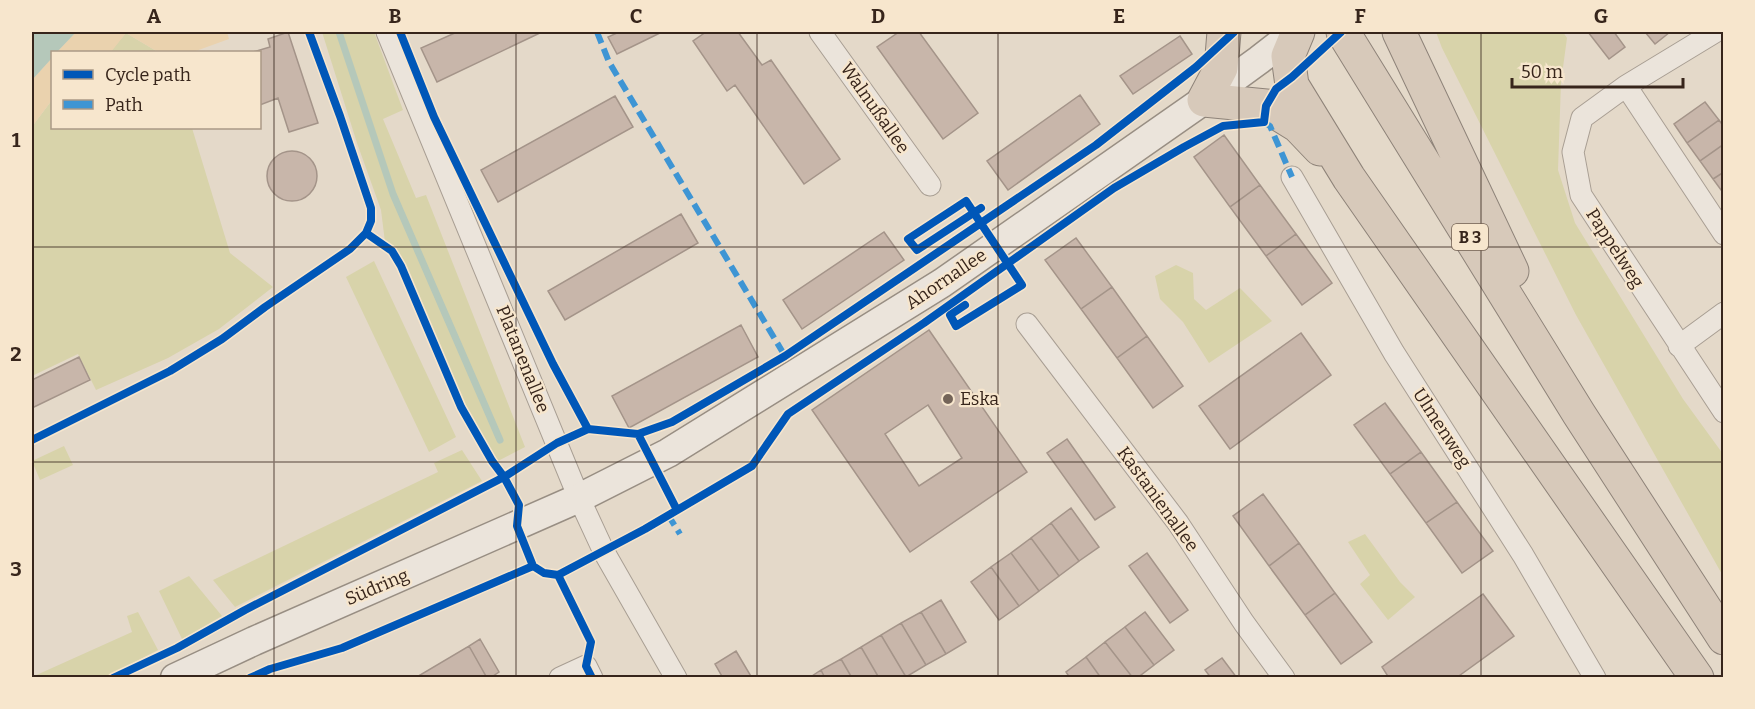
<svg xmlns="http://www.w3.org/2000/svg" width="1755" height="709" font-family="Bitter,serif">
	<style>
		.green { fill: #d8d3aa }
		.sand { fill: #ead2ae }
		.water { fill: #b5c8ba }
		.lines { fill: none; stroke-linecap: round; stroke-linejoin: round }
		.stream { stroke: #b5c8ba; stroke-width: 7 }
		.building { fill: #c8b6aa; stroke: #a49489; stroke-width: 1.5; fill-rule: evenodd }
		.street-casing { stroke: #a89e93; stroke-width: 23 }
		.secondary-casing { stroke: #988e83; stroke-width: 31 }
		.highway-casing { stroke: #8e8379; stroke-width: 35 }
		.street { stroke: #ebe4db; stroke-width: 21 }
		.secondary { stroke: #ebe4db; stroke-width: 28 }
		.highway { stroke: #d7c9ba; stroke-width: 33 }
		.quiet { stroke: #3e95d4; stroke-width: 6; stroke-dasharray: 12 6; stroke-linecap: butt }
		.cycleway-casing { stroke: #f7e6cd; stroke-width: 11 }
		.cycleway { stroke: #0057b8; stroke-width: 8 }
		.grid { fill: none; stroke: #37251b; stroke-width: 1.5; stroke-opacity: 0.55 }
		.poi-dot { fill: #746458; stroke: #f7e6cd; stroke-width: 2 }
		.labels { text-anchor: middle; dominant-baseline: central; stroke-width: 4.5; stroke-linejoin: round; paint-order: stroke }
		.shield { fill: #f7e6cd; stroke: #715f50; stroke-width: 1.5 }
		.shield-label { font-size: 16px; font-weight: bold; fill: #37251b }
		.street-label { font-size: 18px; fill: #37251b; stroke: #f7e6cd }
		.poi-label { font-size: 18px; fill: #37251b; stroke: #f7e6cd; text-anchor: start }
		.neatline { fill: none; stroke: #37251b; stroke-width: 2 }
		.grid-label { font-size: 20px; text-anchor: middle; font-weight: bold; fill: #37251b }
	</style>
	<rect width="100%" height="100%" fill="#e4d9c9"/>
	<path class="green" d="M322,32H374L403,110L383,119L416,198L426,195L525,447L498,461L463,403L393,247L385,242L381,210L357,143Z
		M1436,32H1563L1567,38L1561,82L1558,170L1575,223L1683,399L1723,454V576L1576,315L1442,48Z
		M126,33L158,52H110Z
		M52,100V128H192L230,253L273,287L219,329L168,358L96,390L78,354L32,376V125L34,124Z
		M374,261L456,437L429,452L346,277Z
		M1176,265L1193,273L1194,299L1206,310L1240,288L1272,321L1209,363L1183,322L1160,299L1155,276Z
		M64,446L73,465L40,480L32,461Z
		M462,450L482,481L235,607L213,580L438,472L434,463Z
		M1365,534L1400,582L1415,597L1388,620L1360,584L1370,575L1348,542Z
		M189,576L222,616L182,639L159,591Z
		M138,612L158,650L106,677H32L132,632L127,616Z"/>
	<path class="sand" d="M76,32H227L229,39L193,52H158L126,33L111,52H57Z
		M52,58V100L34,124L32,125V80Z"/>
	<path class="water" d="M32,32H76L57,52H52V58L32,80Z"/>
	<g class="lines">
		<path class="stream" d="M339,32L393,194L500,440"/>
	</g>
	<path class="building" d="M288,32L318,123L289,132L278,98L260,105V52H253L270,47L268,39Z
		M457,32H542L437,82L421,48Z
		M619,32H662L617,54L608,37Z
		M706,32H738L762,65L771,60L840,159L804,184L735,85L727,91L693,41Z
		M899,32H919L978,113L943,139L877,47Z
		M1588,32H1614L1625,47L1609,59Z
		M1645,32H1670L1655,44Z
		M1180,36L1192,54L1133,94L1120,76Z
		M1080,95L1100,124L1008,190L987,161Z
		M615,96L633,127L498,202L481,170Z
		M1705,102L1719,120L1687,143L1674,124Z
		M1719,120L1724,127V144L1700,161L1687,143Z
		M1224,135L1260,185L1230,207L1194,157Z
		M1724,144V172L1713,179L1700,161Z
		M267 176a25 25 0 1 1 50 0a25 25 0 1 1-50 0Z
		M1724,172V194L1713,179Z
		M1260,185L1296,234L1266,256L1230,207Z
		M681,214L698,243L565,320L548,291Z
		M884,232L904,260L802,329L783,300Z
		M1296,234L1332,283L1302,305L1266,256Z
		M1076,238L1112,287L1081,309L1045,260Z
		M1112,287L1147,336L1117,358L1081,309Z
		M741,325L758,357L629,428L612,396Z
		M929,330L1027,472L910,552L812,410ZM928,405L962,458L919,486L885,434Z
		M1301,333L1331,375L1230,449L1199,406Z
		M1147,336L1183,386L1153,408L1117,358Z
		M79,357L90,380L32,408V380Z
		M1385,403L1421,452L1390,474L1354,425Z
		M1067,439L1115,507L1095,520L1047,453Z
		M1421,452L1457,502L1426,523L1390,474Z
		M1263,494L1299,543L1269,566L1233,516Z
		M1457,502L1493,551L1462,573L1426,523Z
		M1071,508L1099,547L1079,561L1051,523Z
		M1051,523L1079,561L1059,576L1031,538Z
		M1031,538L1059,576L1039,591L1011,553Z
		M1299,543L1335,593L1305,615L1269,566Z
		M1011,553L1039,591L1019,606L991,567Z
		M1147,553L1188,610L1170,623L1129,566Z
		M991,567L1019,606L999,620L971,582Z
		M1335,593L1372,642L1341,664L1305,615Z
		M1483,594L1514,636L1456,678H1389L1382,667Z
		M941,600L966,642L946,654L921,612Z
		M921,612L946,654L926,665L901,623Z
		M1145,612L1174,650L1154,665L1125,627Z
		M901,623L926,665L906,677L881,635Z
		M1125,627L1154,665L1137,678H1133L1105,642Z
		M881,635L906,677L879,678L861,647Z
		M480,639L499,672L490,678H487L469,646Z
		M1105,642L1133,678H1101L1086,657Z
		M469,646L487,678H415Z
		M861,647L879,678H852L841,659Z
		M736,651L752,678H723L715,664Z
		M1086,657L1101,678H1070L1066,672Z
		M1222,658L1237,678H1211L1205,670Z
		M841,659L852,678H825L821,670Z
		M821,670L825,678H809Z"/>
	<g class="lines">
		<defs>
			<path id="street" d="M387,32L579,498L604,552L676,678
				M820,32L930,185
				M1715,32L1626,86L1724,234
				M1626,86L1582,118L1573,152L1581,195L1724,412
				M1292,177L1394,353L1523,555L1595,678
				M1027,324L1178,523L1244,623L1284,678
				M1679,346L1724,313
				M560,678L586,666L592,678"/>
			<path id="secondary" d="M175,678L254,641L579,498L668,453L942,283L1204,100L1259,60L1295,32"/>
			<path id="highway" d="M1224,32L1221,68L1204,100L1266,106L1298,126L1320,149
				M1298,32L1288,56L1292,85L1349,178L1697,678
				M1343,32L1579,414L1724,638
				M1399,32L1512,271"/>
		</defs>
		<use href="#street" class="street-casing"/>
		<use href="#secondary" class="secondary-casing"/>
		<use href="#highway" class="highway-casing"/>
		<use href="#street" class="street"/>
		<use href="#secondary" class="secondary"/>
		<use href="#highway" class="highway"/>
		<path class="quiet" d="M597,32L609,62L785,356
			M1264,122L1270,126L1292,177
			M668,515L680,534"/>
		<defs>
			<path id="cycleway" d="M400,32L434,117L553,364L588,429
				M366,233L392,251L401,266L461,407L492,461L504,477L519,505L517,526L533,566L544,573L558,575L645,529L752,466L788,414L924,323L1114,188L1184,147L1223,126L1264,122L1266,106L1276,89L1292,77L1341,32
				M965,305L950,315L956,326L1022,285L966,201L908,239L917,250L981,208
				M638,434L677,510
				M32,440L170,371L222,339L265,307L350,249L366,233L371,221V208L340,116L309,32
				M558,575L591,642L586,666L592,678
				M113,678L177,648L245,610L504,477L557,443L588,429L638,434L672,422L785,356L1096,145L1196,67L1234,32
				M250,678L270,669L342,648L533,566"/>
		</defs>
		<use href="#cycleway" class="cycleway-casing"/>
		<use href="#cycleway" class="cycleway"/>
	</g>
	<path class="grid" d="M274,32V678M516,32V678M757,32V678M998,32V678M1239,32V678M1481,32V678M32,247H1724M32,462H1724"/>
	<circle class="poi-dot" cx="948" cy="399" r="6"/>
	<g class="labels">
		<rect class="shield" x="1452" y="224" width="36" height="26" rx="4.5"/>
		<g class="shield-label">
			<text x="1470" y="237">B 3</text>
		</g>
		<g class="street-label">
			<text transform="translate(875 108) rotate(55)">Walnußallee</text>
			<text transform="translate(1615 248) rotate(57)">Pappelweg</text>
			<text transform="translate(946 279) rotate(-34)">Ahornallee</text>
			<text transform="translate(523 359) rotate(68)">Platanenallee</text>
			<text transform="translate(1442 428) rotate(57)">Ulmenweg</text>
			<text transform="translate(1158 499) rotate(54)">Kastanienallee</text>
			<text transform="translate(377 587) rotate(-23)">Südring</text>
		</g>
		<g class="poi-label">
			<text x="960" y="399">Eska</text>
		</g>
	</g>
	<rect width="1755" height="709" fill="none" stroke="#f7e6cd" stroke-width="66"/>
	<rect x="51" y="51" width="210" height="78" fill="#f7e6cd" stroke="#aa9986" stroke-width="1.5"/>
	<rect x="63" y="70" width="30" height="9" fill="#0057b8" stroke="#aa9986" stroke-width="1.5"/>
	<text x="105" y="81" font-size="18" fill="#37251b">Cycle path</text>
	<rect x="63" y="100" width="30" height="9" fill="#3e95d4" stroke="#aa9986" stroke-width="1.5"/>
	<text x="105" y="111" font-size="18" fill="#37251b">Path</text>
	<path d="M1512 78v9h171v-9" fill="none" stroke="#37251b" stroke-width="3"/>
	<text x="1521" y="78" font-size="18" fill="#37251b" stroke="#f7e6cd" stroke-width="4.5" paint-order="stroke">50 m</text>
	<rect x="33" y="33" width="1689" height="643" class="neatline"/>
	<g class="grid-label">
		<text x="154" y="23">A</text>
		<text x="395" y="23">B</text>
		<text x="636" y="23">C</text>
		<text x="878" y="23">D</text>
		<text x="1119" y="23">E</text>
		<text x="1360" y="23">F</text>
		<text x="1601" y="23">G</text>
		<text x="16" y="147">1</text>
		<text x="16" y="361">2</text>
		<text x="16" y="576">3</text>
	</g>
</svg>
